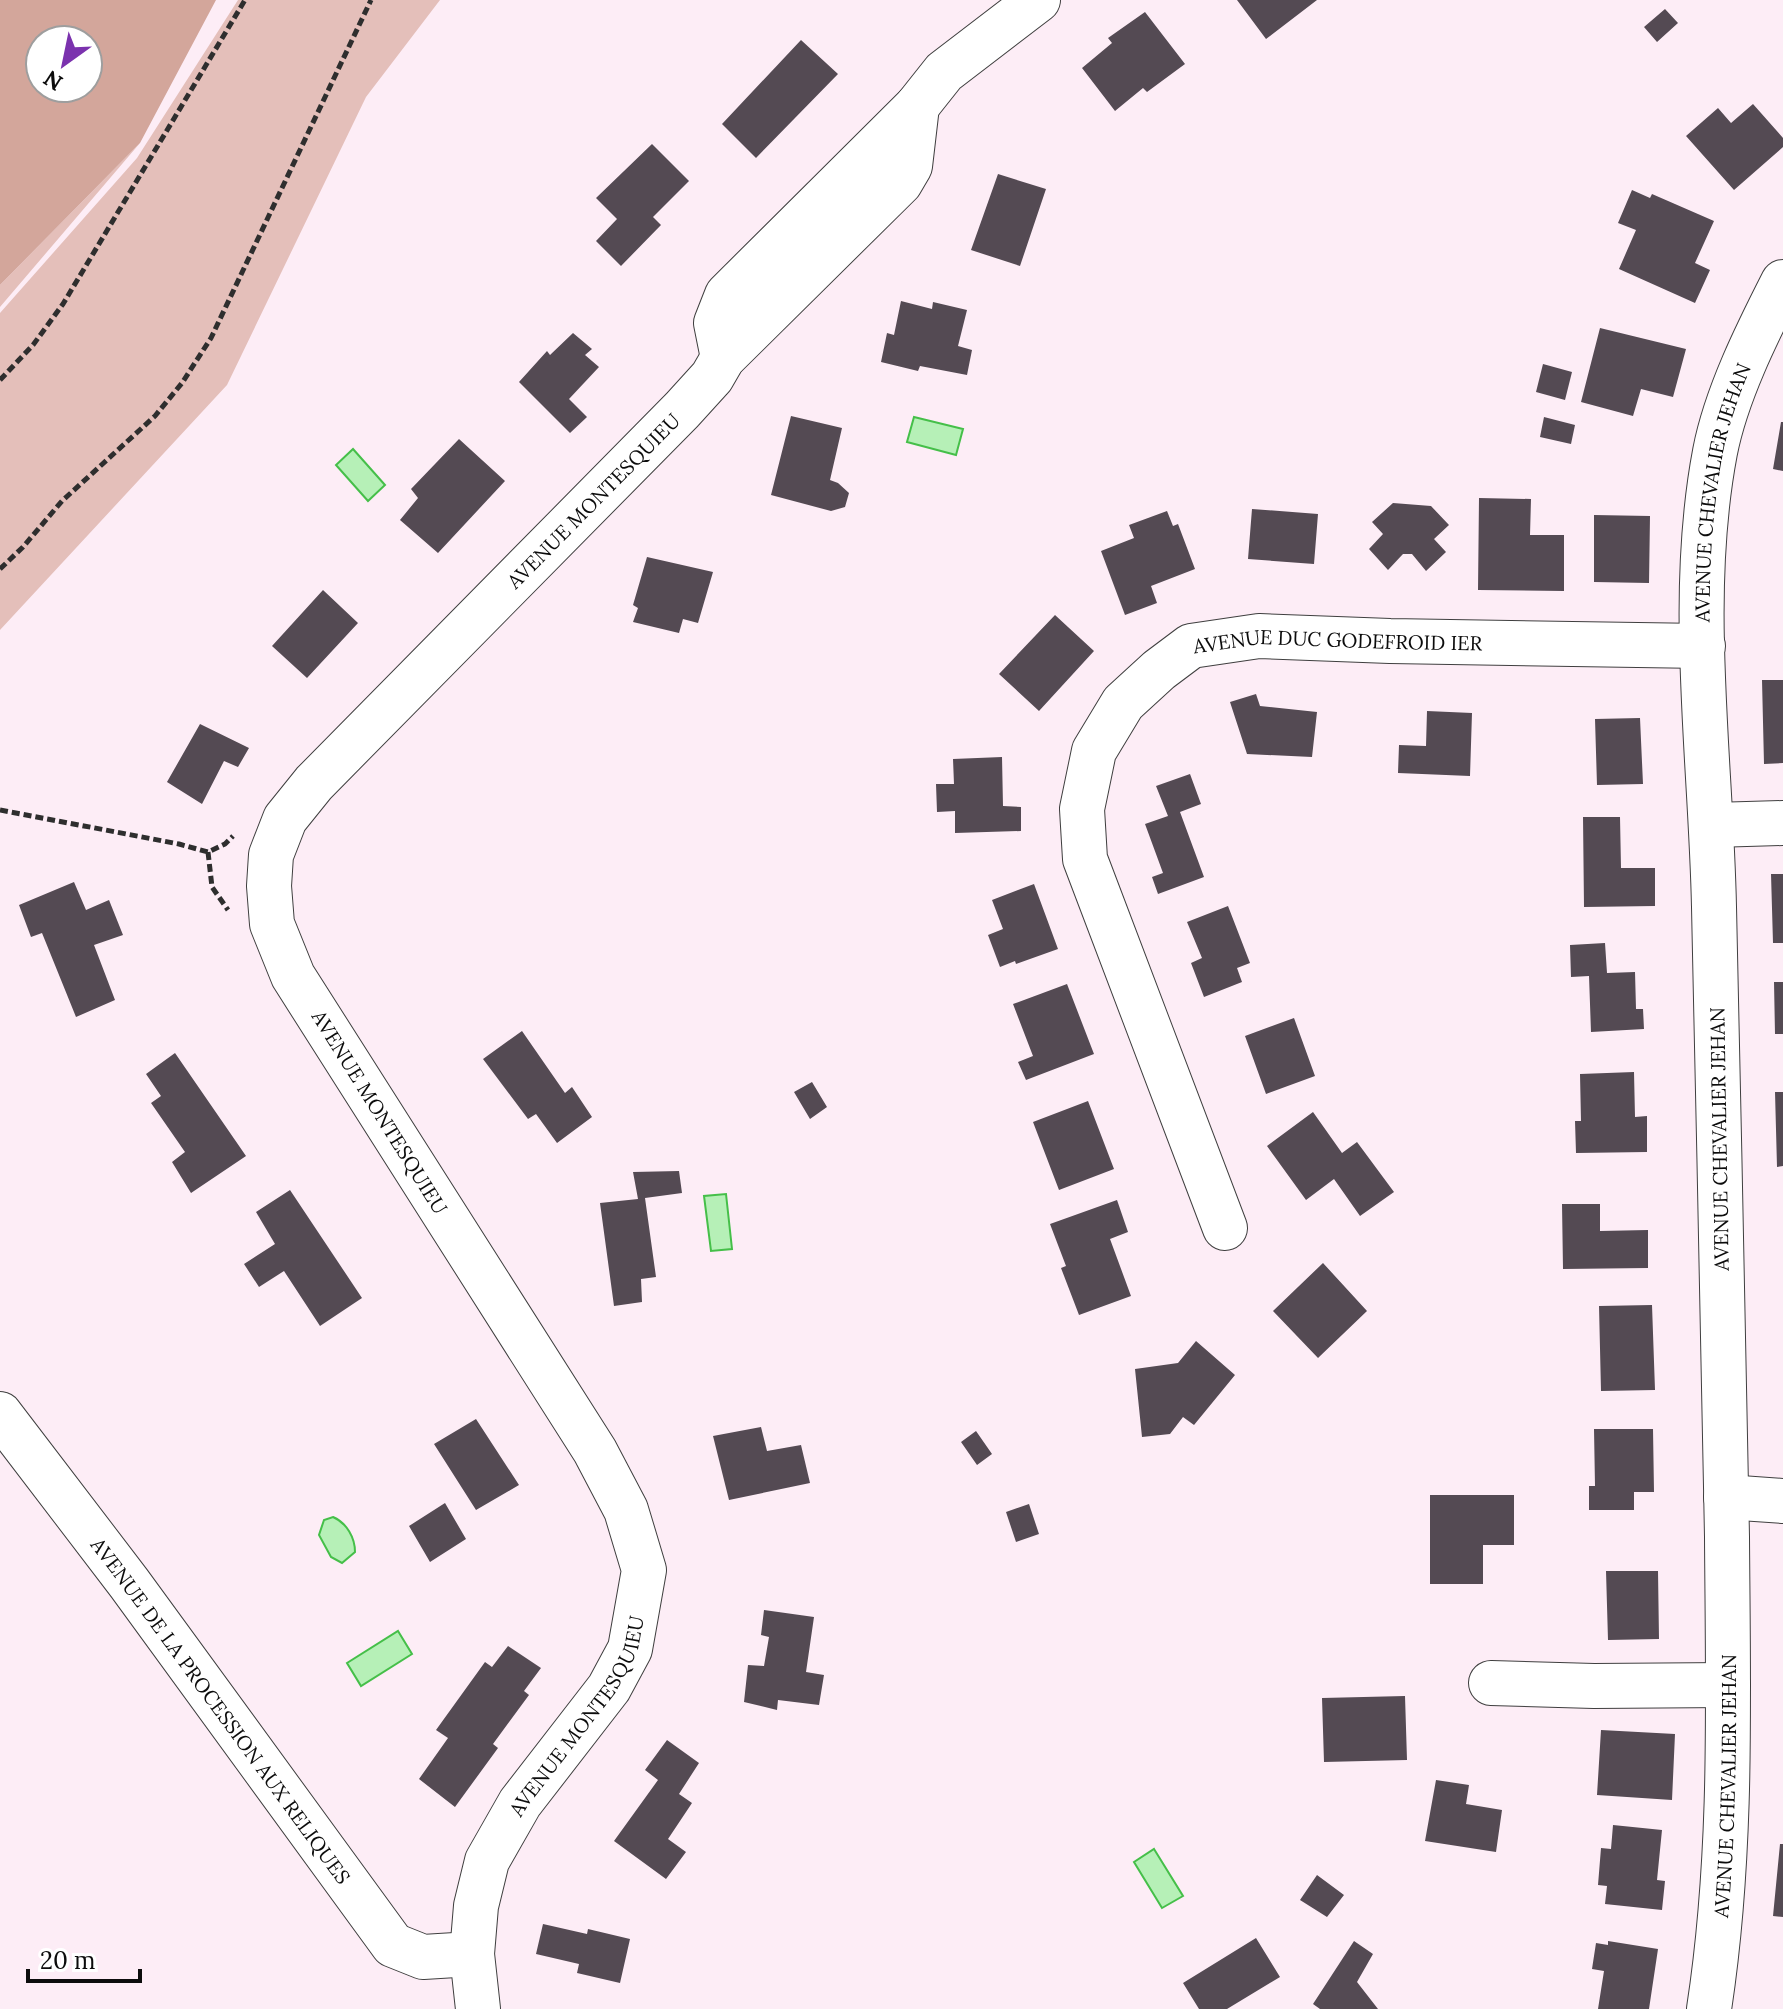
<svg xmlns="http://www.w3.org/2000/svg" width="1783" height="2009" font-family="Lora,serif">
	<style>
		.green { fill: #e4bfba }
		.forest { fill: #d3a69b; fill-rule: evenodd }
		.water { fill: #b6f0b7; stroke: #45bf49; stroke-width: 2 }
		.building { fill: #544a53 }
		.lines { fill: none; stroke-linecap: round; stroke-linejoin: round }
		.minor-casing { stroke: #3f3f3f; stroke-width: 46 }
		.path { stroke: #2e2e2e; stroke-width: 5; stroke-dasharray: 8 4; stroke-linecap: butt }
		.minor { stroke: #fff; stroke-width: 44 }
		.labels { text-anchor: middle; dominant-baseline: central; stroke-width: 8; stroke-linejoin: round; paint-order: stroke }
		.street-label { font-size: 20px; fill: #0c0c0c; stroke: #fff }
	</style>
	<rect width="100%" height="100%" fill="#fdedf6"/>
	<path class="green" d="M238,0H440L366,97L227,385L0,630V313L137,158Z
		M140,143L0,307V285Z"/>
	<path class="forest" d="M0,0H216L140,143L0,285ZM40,40H88V88H40Z"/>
	<path class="water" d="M914,417L963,429L956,455L907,442Z
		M353,449L385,485L368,501L336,465Z
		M726,1194L732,1249L711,1251L704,1196Z
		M333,1517C347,1523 355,1538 355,1552L342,1563L331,1557L319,1535L324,1520Z
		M398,1631L412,1654L361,1686L347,1663Z
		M1154,1849L1183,1896L1162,1908L1134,1862Z"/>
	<path class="building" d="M1237,0H1317L1266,39Z
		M1665,9L1678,23L1657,42L1644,27Z
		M1145,12L1185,64L1147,92L1143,88L1115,111L1082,68L1112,43L1108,38Z
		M801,40L838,74L756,158L722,124Z
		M1753,104L1783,138V147L1734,190L1686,136L1718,108L1731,123Z
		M652,144L689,181L653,217L661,225L621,266L596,241L617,219L596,198Z
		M998,174L1046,189L1020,266L971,250Z
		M1632,190L1650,198L1652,194L1714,221L1695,263L1710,270L1695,303L1619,269L1636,230L1618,223Z
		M901,301L932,309L933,302L967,310L958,346L972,350L967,375L920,366L918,371L881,362L887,333L894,335Z
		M1600,328L1686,349L1673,397L1641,389L1633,416L1581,402Z
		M573,333L592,349L585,355L599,367L569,399L587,417L570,433L519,382L547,351L550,355Z
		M1543,364L1572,372L1565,400L1536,392Z
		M791,416L842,428L830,480L838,483L849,493L845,507L831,511L771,495Z
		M1544,417L1575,425L1571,444L1540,437Z
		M1781,422H1783V471L1773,469Z
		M459,439L505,481L438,553L400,520L418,498L411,489Z
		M1479,498L1531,499L1530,535H1564V591L1478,590Z
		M1393,503L1431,506L1449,525L1434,539L1446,552L1426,571L1412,554H1403L1388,570L1369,549L1383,534L1372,522Z
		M1252,509L1318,514L1314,564L1248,559Z
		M1167,511L1173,526L1178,524L1195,569L1151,586L1157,603L1125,615L1101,551L1134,538L1129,525Z
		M1594,515L1650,516L1649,583L1594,582Z
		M647,557L713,572L698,623L683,619L679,633L633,622L638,608L633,605Z
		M323,590L358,623L307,678L272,646Z
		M1055,615L1094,651L1039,711L999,674Z
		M1762,680H1783V763L1764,764Z
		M1256,694L1260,706L1317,712L1312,757L1247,754L1230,702Z
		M1427,711L1472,713L1470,776L1398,773L1399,745L1426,746Z
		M1640,718L1643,784L1597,785L1595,719Z
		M200,724L249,748L238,767L224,761L202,804L167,782Z
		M1002,757L1003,806L1021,807V831L955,833V811L937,812L936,784H954L953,759Z
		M1190,774L1201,804L1180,812L1204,877L1158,894L1152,877L1163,873L1145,824L1168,816L1156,786Z
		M1583,817H1620L1621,868H1655V906L1584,907Z
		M1771,874H1783V943H1773Z
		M74,882L86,910L109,900L123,935L94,945L115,1000L76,1017L42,933L31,937L19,905Z
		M1034,884L1058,949L1016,964L1015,961L1000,967L988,935L1003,929L992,900Z
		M1228,906L1250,963L1237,968L1242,982L1204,997L1191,963L1202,958L1187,922Z
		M1605,943L1607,973L1635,972L1636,1009H1643L1644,1029L1591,1032L1589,976L1571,977L1570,945Z
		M1774,982H1783V1034H1775Z
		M1067,984L1094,1054L1026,1080L1018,1062L1033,1056L1013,1004Z
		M1294,1018L1315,1076L1266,1094L1245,1036Z
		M522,1031L565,1093L572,1087L592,1117L557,1143L536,1114L528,1119L483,1059Z
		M175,1053L246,1156L191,1193L172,1162L185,1152L151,1103L161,1096L146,1074Z
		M1634,1072L1635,1117L1647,1116V1152L1576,1153L1575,1121H1581L1580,1074Z
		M812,1082L827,1107L810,1119L794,1092Z
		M1775,1092H1783V1166L1777,1167Z
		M1088,1101L1114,1169L1059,1190L1033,1122Z
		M1313,1112L1342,1153L1357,1142L1394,1192L1360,1216L1334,1179L1306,1200L1267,1146Z
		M679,1171L682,1193L645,1198L656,1277L641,1279L642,1302L614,1306L600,1203L638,1199L633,1172Z
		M290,1190L362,1298L320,1326L284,1271L259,1287L244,1264L275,1244L256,1212Z
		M1117,1200L1128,1232L1110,1239L1131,1296L1079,1315L1061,1268L1066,1266L1050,1224Z
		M1562,1204H1600V1231L1648,1230V1268L1563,1269Z
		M1323,1263L1367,1311L1318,1358L1273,1311Z
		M1652,1305L1655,1390L1601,1391L1599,1306Z
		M1196,1341L1235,1375L1194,1425L1183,1417L1170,1434L1142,1437L1135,1369L1178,1363Z
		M476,1419L519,1485L476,1510L434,1444Z
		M761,1427L767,1451L801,1445L810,1483L729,1500L713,1436Z
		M1594,1429H1653L1654,1492H1634V1510H1589V1486H1595Z
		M976,1431L992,1454L977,1465L961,1442Z
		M1430,1495H1514V1545H1483V1584H1430Z
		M445,1503L466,1539L430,1562L409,1526Z
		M1029,1504L1039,1534L1016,1542L1006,1512Z
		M1606,1571H1658L1659,1639L1608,1640Z
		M764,1610L814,1617L806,1672L824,1675L819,1705L778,1700L777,1710L744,1702L748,1665L764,1666L769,1637L761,1635Z
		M508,1646L541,1668L524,1691L529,1695L493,1744L498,1748L455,1807L419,1779L448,1738L436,1730L485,1662L492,1667Z
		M1405,1696L1407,1760L1324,1762L1322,1698Z
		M1601,1730L1675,1734L1672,1800L1597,1795Z
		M667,1740L699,1763L679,1794L692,1803L668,1839L686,1852L666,1879L614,1841L658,1780L645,1770Z
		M1436,1780L1469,1785L1466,1804L1502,1810L1496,1852L1425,1841Z
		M1613,1825L1662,1830L1657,1880L1665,1881L1662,1910L1605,1904L1607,1886L1598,1885L1601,1848L1611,1849Z
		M1780,1844H1783V1917L1773,1916Z
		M1317,1875L1344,1895L1327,1917L1300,1900Z
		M543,1924L587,1934L588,1929L630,1939L620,1983L577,1973L579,1964L536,1954Z
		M1256,1938L1280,1977L1227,2009H1199L1183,1983Z
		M1354,1941L1373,1954L1357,1982L1378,2009H1320L1313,2004Z
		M1608,1941L1658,1949L1649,2009H1598L1604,1971L1592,1969L1596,1943L1608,1945Z"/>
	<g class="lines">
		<defs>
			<g id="minor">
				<path d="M723,358L716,323L727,295L917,106L944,72L1038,0"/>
				<path d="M1713,825L1783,823"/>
				<path id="s1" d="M1225,1228L1085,859L1082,809L1094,751L1123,703L1159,670L1191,646L1259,636L1390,641L1703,646"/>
				<path id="s2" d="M0,1414L129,1583L393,1945L423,1957L472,1954"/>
				<path d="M1726,1497L1783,1501"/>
				<path d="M1491,1683L1594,1686L1728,1685"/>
				<path id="s3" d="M478,2009L472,1954L476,1906L487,1861L520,1803L609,1688L630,1649L644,1570L626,1510L595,1451L293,976L272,924L269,886L271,855L285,819L314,783L682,410L712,377L723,358L900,183L910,166L917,106"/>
				<path id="s4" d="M1709,2009C1733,1853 1728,1695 1727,1537C1724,1327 1718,1117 1714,907C1711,758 1687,599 1715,452C1726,395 1757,333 1783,282"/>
			</g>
		</defs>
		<use href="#minor" class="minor-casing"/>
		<path class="path" d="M0,380L33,345L63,304L245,0
			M0,569L23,547L62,501L155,416L182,383L211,338L371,0
			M0,810L179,844L208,852L225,844L233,836
			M208,852L212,887L228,910"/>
		<use href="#minor" class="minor"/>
	</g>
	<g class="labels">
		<g class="street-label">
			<text stroke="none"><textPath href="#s4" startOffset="1520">AVENUE CHEVALIER JEHAN</textPath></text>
			<text stroke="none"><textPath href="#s3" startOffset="1786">AVENUE MONTESQUIEU</textPath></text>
			<text stroke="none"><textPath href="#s1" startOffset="796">AVENUE DUC GODEFROID IER</textPath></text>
			<text transform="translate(380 1112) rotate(58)">AVENUE MONTESQUIEU</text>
			<text transform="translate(1719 1139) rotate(-91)">AVENUE CHEVALIER JEHAN</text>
			<text stroke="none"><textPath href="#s2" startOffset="370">AVENUE DE LA PROCESSION AUX RELIQUES</textPath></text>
			<text stroke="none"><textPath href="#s3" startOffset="322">AVENUE MONTESQUIEU</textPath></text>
			<text stroke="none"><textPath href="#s4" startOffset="224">AVENUE CHEVALIER JEHAN</textPath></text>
		</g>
	</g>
	<g transform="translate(64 64) rotate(213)"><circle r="38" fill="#ffffff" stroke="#9e9e9e" stroke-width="2"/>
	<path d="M0-6L14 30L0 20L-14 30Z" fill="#7b32ae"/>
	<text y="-12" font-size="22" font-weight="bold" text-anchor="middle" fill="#0c0c0c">N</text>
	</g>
	<path d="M28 1969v12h112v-12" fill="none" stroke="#0c0c0c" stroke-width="4"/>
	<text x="40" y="1969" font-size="24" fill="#0c0c0c" stroke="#ffffff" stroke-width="6" paint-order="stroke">20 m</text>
</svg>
